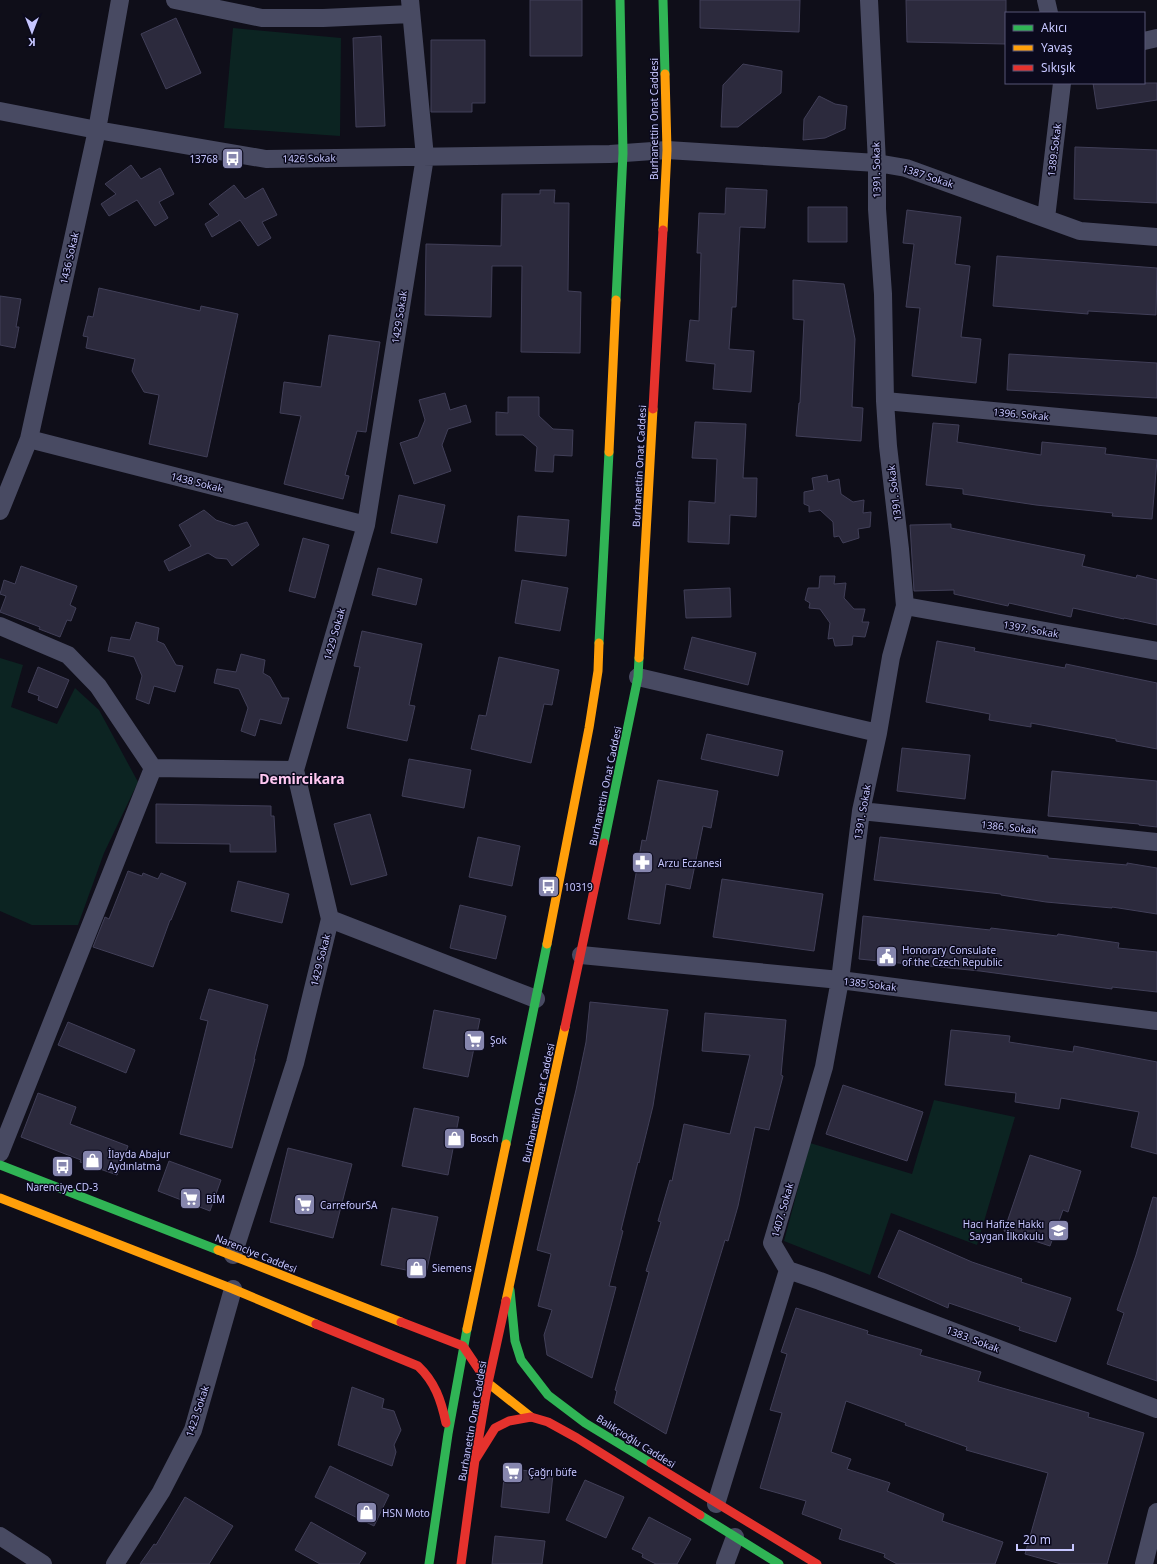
<svg xmlns="http://www.w3.org/2000/svg" width="1157" height="1564" font-family="'Noto Sans',sans-serif">
	<style>
		.green { fill: #0c2422 }
		.building { fill: #2c2a3d; stroke: #413f58 }
		.lines { fill: none; stroke-linecap: round; stroke-linejoin: round }
		.street { stroke: #484a62; stroke-width: 18 }
		.fast { stroke: #30b455; stroke-width: 9 }
		.slow { stroke: #ff9f0a; stroke-width: 9 }
		.jam { stroke: #e5322d; stroke-width: 9 }
		.labels { text-anchor: middle; dominant-baseline: central; stroke-width: 3; stroke-linejoin: round; paint-order: stroke }
		.street-label { font-size: 10px; fill: #c6c6ff; stroke: #0b0a1d }
		.poi-label { font-size: 10px; fill: #c6c6ff; stroke: #0b0a1d; text-anchor: start }
		.district-label { font-size: 14px; font-weight: bold; fill: #ffc8f1; stroke: #0b0a1d }
	</style>
	<rect width="100%" height="100%" fill="#0f0e19"/>
	<path class="green" d="M233,28L341,38L340,136L224,128Z
		M0,658L23,665L11,707L57,724L75,688L99,710L138,782L104,853L78,925H32L0,911Z
		M934,1100L1015,1117L977,1245L891,1213L870,1275L784,1241L810,1143L912,1174Z"/>
	<path class="building" d="M530,0H582V56H530Z
		M700,0H800L799,32L700,28Z
		M906,0H1006V44L907,42Z
		M176,18L201,73L166,89L141,34Z
		M381,36L385,126L356,127L353,38Z
		M431,40H485V103H472V112H431Z
		M743,64L782,71L781,93L738,127H721L723,85Z
		M1093,83H1157V100L1097,109Z
		M819,96L835,104L847,106L845,129L825,138L803,140L804,119Z
		M1075,147L1157,150V203L1074,199Z
		M131,165L141,179L160,168L174,194L159,202L168,218L155,226L137,200L109,216L101,204L116,194L105,184Z
		M234,185L245,199L263,188L277,215L262,222L271,238L258,246L240,220L212,237L205,224L219,215L209,204Z
		M726,188L767,190L765,228L740,227L736,307H732L729,349L754,351L751,392L713,389L715,364L686,361L690,320L699,321L701,253H697L699,213L725,214Z
		M540,190H555L554,203H569L568,291L581,292L580,353L521,352L522,266H492L491,317L425,315L426,244L501,246L502,194H540Z
		M808,207H847V242H808Z
		M907,210L961,217L955,264L970,266L961,337L981,339L976,383L912,376L920,308L906,307L914,244L903,243Z
		M997,256L1157,268L1156,315L1088,311V314L993,306Z
		M793,280L844,284L855,339L852,407L863,408L861,441L796,436L799,403H800L804,320L793,319Z
		M99,288L200,311L201,306L238,314L207,457L149,444L159,395L144,392L132,371L135,359L86,348L88,337L83,336L88,316L93,317Z
		M0,296L21,299L16,327H19L15,348L0,345Z
		M329,335L380,342L366,432L357,431L345,475L349,476L343,499L284,484L301,416L280,413L284,382L321,387Z
		M1009,354L1157,363V398L1007,390Z
		M445,393L450,410L466,405L471,422L448,429L442,445L451,471L414,484L400,443L418,437L425,420L419,400Z
		M508,397H539V416L553,429L573,430L572,456L554,455L553,472L535,471L537,447L523,435H496V412L508,413Z
		M695,422L746,424L743,478H757L756,517L730,515L729,544L688,542L689,501L715,503L717,459L692,458Z
		M933,423L959,425L957,442L1041,455L1042,442L1106,448L1105,454L1157,460L1152,519L1112,516L1113,513L1036,505L963,494V489L926,485Z
		M827,475L828,482L839,479L841,494L853,502L864,500L863,513L871,512L870,527L858,529L859,538L843,543L839,536L834,537L833,522L820,510L809,512V506L804,504V492L814,490L812,478Z
		M399,495L445,505L437,543L391,533Z
		M204,510L216,520L234,526L247,522L259,545L232,566L227,559L216,558L208,553L169,571L164,561L191,546L179,525Z
		M518,516L569,520L566,556L515,551Z
		M951,524V528L1085,555L1082,566L1136,578L1137,575L1157,580V625L1124,618V619L1073,608L1071,617L1009,603L1008,606L954,594V590L914,591L910,525Z
		M303,538L329,545L315,598L289,591Z
		M21,566L77,586L70,605L76,608L71,621L67,620L60,637L39,629L40,627L0,612L6,596L0,594L4,580L15,584Z
		M378,568L422,579L416,605L372,595Z
		M820,576H835L834,584L846,583L844,598L854,609H865L862,622H869L865,637L853,636L852,645L835,646L833,638L828,639L830,623L820,609L809,608L810,603L805,600L808,588H819Z
		M522,580L568,588L560,631L515,623Z
		M730,588L731,617L686,618L684,590Z
		M136,622L159,628L157,641L164,644L176,665L183,666L175,692L154,686L149,704L136,699L142,676L134,657L108,651L111,637L130,640Z
		M362,631L422,644L409,705L415,706L407,741L347,728L360,667L354,666Z
		M692,637L756,653L748,685L684,669Z
		M937,641L975,648L974,651L1065,668L1066,664L1157,683V749L1116,741V739L1031,723V727L989,720L990,714L926,702Z
		M241,654L265,660L263,673L270,677L282,698H289L281,724L260,719L255,736L241,731L248,708L239,689L214,683L217,669L236,672Z
		M499,657L559,670L552,705L544,704L531,763L471,749L479,715L486,716Z
		M38,667L69,680L57,708L38,700L39,696L28,692Z
		M707,734L783,751L778,776L701,759Z
		M902,748L970,755L965,799L897,791Z
		M409,759L471,770L464,808L402,796Z
		M1052,771L1157,781V827L1139,825V824L1048,816Z
		M658,780L718,791L711,828L703,826L690,889L666,884L660,924L628,919L642,840L646,841Z
		M156,804L271,806V816H274L276,852H230V844L156,843Z
		M370,814L387,875L351,885L334,824Z
		M478,837L520,846L512,886L469,877Z
		M880,837L996,850L1048,856V858L1127,865V863L1157,868V914L1112,907V908L1046,902L1001,895V894L874,880Z
		M128,871L142,876L143,873L158,879L161,873L186,883L171,920H170L153,967L93,947L105,917L109,919Z
		M722,879L823,894L814,951L713,937Z
		M238,881L289,894L282,923L231,911Z
		M460,905L506,916L496,959L450,948Z
		M863,916L990,930L991,928L1057,936L1058,934L1119,943L1118,948L1157,952V992L1112,987V989L980,971L859,959Z
		M209,989L268,1005L254,1059H255L232,1148L180,1134L208,1021L200,1019Z
		M590,1002L668,1010L653,1106L639,1163L638,1162L621,1230L623,1231L609,1286L616,1287L592,1378L547,1355L544,1335L552,1310L538,1306L551,1254L537,1250L576,1090L586,1042Z
		M434,1010L480,1019L468,1077L423,1068Z
		M705,1013L786,1020L781,1075L783,1076L769,1130L755,1127L738,1206L728,1241L725,1240L666,1434L614,1403L617,1391L615,1390L649,1272L646,1271L661,1222L658,1221L670,1180L672,1181L684,1124L730,1134L750,1055L702,1051Z
		M68,1022L135,1050L126,1073L58,1045Z
		M951,1030L1010,1036L1009,1042L1073,1052L1074,1046L1157,1062V1154L1131,1147L1139,1112L1061,1098L1059,1109L1015,1102L1016,1093L945,1085Z
		M843,1085L923,1112L907,1161L826,1134Z
		M38,1093L76,1107L70,1124L128,1146L117,1175L80,1162L81,1160L21,1137Z
		M414,1108L459,1117L448,1175L402,1166Z
		M288,1148L352,1164L333,1238L270,1222Z
		M1030,1155L1081,1171L1068,1212L1063,1210L1050,1246L1004,1231Z
		M169,1161L221,1180L210,1211L158,1191Z
		M1153,1197L1157,1198V1381L1107,1364L1124,1313L1117,1310L1136,1255Z
		M392,1208L438,1217L426,1274L381,1265Z
		M899,1230L972,1262L1022,1279L1021,1282L1071,1298L1056,1342L1019,1330L1020,1327L949,1303L948,1308L878,1277Z
		M796,1308L868,1331L867,1334L922,1350L920,1355L981,1372L978,1381L1089,1413L1088,1417L1144,1433L1107,1564H1061L1025,1554L1048,1473L966,1450L967,1447L905,1425L906,1423L846,1401L831,1452L851,1459L847,1469L890,1483L887,1491L944,1514L942,1521L1003,1542L995,1564H897L884,1557L885,1554L839,1539L842,1529L802,1514L806,1501L760,1488L782,1413L770,1410L787,1354L781,1352Z
		M352,1387L384,1399L382,1408L394,1411L401,1430L394,1445L396,1452L392,1466L338,1445Z
		M330,1466L389,1495L374,1526L315,1497Z
		M505,1468L553,1474L549,1513L501,1507Z
		M585,1480L624,1497L606,1538L566,1520Z
		M185,1497L233,1526L209,1564H140L154,1544L156,1545Z
		M649,1517L691,1539L677,1564H656L642,1557L643,1554L632,1549Z
		M311,1522L366,1553L359,1564H320L295,1550Z
		M495,1536L545,1541L542,1564H492Z"/>
	<g class="lines">
		<path class="street" d="M175,0L262,18H323L411,14
			M1046,0L1049,13
			M1144,41L1157,38
			M0,111L97,130L266,159L610,154L667,150L877,163L906,168L1080,231L1157,237
			M1046,218L1062,83
			M885,401L1157,426
			M29,439L366,525
			M0,511L29,439L97,130L120,0
			M905,606L1157,651
			M0,626L68,655L98,686L153,768L295,770
			M638,677L878,733
			M861,811L1157,842
			M330,919L536,999
			M581,955L840,980L1157,1021
			M0,1153L153,768
			M233,1255L295,1063L330,919L295,770L366,525L425,157L410,0
			M788,1270L820,1281L1157,1409
			M716,1504L788,1270L772,1243L824,1067L840,980L861,811L878,733L891,657L905,606L900,549L888,446L885,401L883,294L877,209V163L869,0
			M0,1536L43,1564
			M115,1564L161,1492L193,1430L233,1289
			M725,1564L735,1537
			M1144,1564L1157,1512"/>
		<path class="fast" d="M663,0L665,74
			M616,300L623,153L620,0
			M599,643L609,452
			M604,843L638,677L639,658
			M506,1144L547,944
			M0,1165L218,1250
			M510,1290L515,1341L521,1360L548,1395L585,1423L651,1463
			M700,1515L779,1564
			M429,1564L448,1434L467,1329"/>
		<path class="slow" d="M663,230L667,150L665,74
			M609,452L616,300
			M639,658L653,409
			M547,944L589,728L598,671L599,643
			M0,1198L233,1289L316,1324
			M218,1250L401,1322
			M506,1301L565,1027
			M467,1329L506,1144
			M488,1383L531,1417"/>
		<path class="jam" d="M653,409L663,230
			M565,1027L604,843
			M401,1322L463,1346L488,1383
			M316,1324L418,1366C435,1382 441,1400 446,1423
			M475,1460L495,1428L509,1421L531,1417L548,1422L577,1438L700,1515
			M651,1463L817,1564
			M461,1564L475,1460L488,1383L506,1301"/>
	</g>
	<defs>
		<symbol id="bus-square" viewBox="-11 -11 22 22"><rect x="-9" y="-9" width="18" height="18" rx="4" fill="#8686ae" stroke="#0b0a1d"/><path d="M-5-6H5V4H4V6H2V4H-2V6H-4V4H-5ZM-3.5-4V0h7V-4ZM-3.5 1.2v1.5H-2V1.2ZM2 1.2v1.5H3.5V1.2Z" fill="#fff"/></symbol>
		<symbol id="pharmacy-square" viewBox="-11 -11 22 22"><rect x="-9" y="-9" width="18" height="18" rx="4" fill="#8686ae" stroke="#0b0a1d"/><path d="M-2-6h4v4h4v4h-4v4h-4v-4h-4v-4h4Z" fill="#fff"/></symbol>
		<symbol id="civic-square" viewBox="-11 -11 22 22"><rect x="-9" y="-9" width="18" height="18" rx="4" fill="#8686ae" stroke="#0b0a1d"/><path d="M-.6-6.5H3V-4.5H.6V-3L4-1V1h2V6H-6V1h2V-1L-.6-3ZM-1.2 2.5V6h2.4V2.5Z" fill="#fff"/></symbol>
		<symbol id="supermarket-square" viewBox="-11 -11 22 22"><rect x="-9" y="-9" width="18" height="18" rx="4" fill="#8686ae" stroke="#0b0a1d"/><path d="M-6-5.5h2.5l.6 2H6L4.5 2H-2.5L-4.4-4H-6ZM-1.5 3.2a1.3 1.3 0 1 0 .1 0ZM3 3.2a1.3 1.3 0 1 0 .1 0Z" fill="#fff"/></symbol>
		<symbol id="shop-square" viewBox="-11 -11 22 22"><rect x="-9" y="-9" width="18" height="18" rx="4" fill="#8686ae" stroke="#0b0a1d"/><path d="M-5-2.5h2.3a2.7 3.5 0 0 1 5.4 0H5L5.5 6h-11ZM-1.5-2.5h3a1.5 2.3 0 0 0-3 0Z" fill="#fff"/></symbol>
		<symbol id="school-square" viewBox="-11 -11 22 22"><rect x="-9" y="-9" width="18" height="18" rx="4" fill="#8686ae" stroke="#0b0a1d"/><path d="M0-5L7-2L0 1L-7-2ZM-4 1L0 2.5L4 1V4Q0 6-4 4Z" fill="#fff"/></symbol>
	</defs>
	<g fill-rule="evenodd">
		<use href="#bus-square" x="220" y="146" width="25" height="25"/>
		<use href="#pharmacy-square" x="630" y="850" width="25" height="25"/>
		<use href="#bus-square" x="536" y="874" width="25" height="25"/>
		<use href="#civic-square" x="874" y="944" width="25" height="25"/>
		<use href="#supermarket-square" x="462" y="1028" width="25" height="25"/>
		<use href="#shop-square" x="442" y="1126" width="25" height="25"/>
		<use href="#shop-square" x="80" y="1148" width="25" height="25"/>
		<use href="#bus-square" x="50" y="1154" width="25" height="25"/>
		<use href="#supermarket-square" x="178" y="1186" width="25" height="25"/>
		<use href="#supermarket-square" x="292" y="1192" width="25" height="25"/>
		<use href="#school-square" x="1046" y="1218" width="25" height="25"/>
		<use href="#shop-square" x="404" y="1256" width="25" height="25"/>
		<use href="#supermarket-square" x="500" y="1460" width="25" height="25"/>
		<use href="#shop-square" x="354" y="1500" width="25" height="25"/>
	</g>
	<g class="labels">
		<g class="street-label">
			<text transform="translate(654 119) rotate(-90)">Burhanettin Onat Caddesi</text>
			<text transform="translate(1054 150) rotate(-83)">1389.Sokak</text>
			<text transform="translate(309 158) rotate(-1)">1426 Sokak</text>
			<text transform="translate(876 170) rotate(-91)">1391. Sokak</text>
			<text transform="translate(928 176) rotate(18)">1387 Sokak</text>
			<text transform="translate(69 258) rotate(-77)">1436 Sokak</text>
			<text transform="translate(399 317) rotate(-81)">1429 Sokak</text>
			<text transform="translate(1021 414) rotate(5)">1396. Sokak</text>
			<text transform="translate(639 466) rotate(-87)">Burhanettin Onat Caddesi</text>
			<text transform="translate(197 482) rotate(14)">1438 Sokak</text>
			<text transform="translate(894 493) rotate(-97)">1391. Sokak</text>
			<text transform="translate(1031 629) rotate(10)">1397. Sokak</text>
			<text transform="translate(334 634) rotate(-74)">1429 Sokak</text>
			<text transform="translate(605 786) rotate(-78)">Burhanettin Onat Caddesi</text>
			<text transform="translate(862 812) rotate(-80)">1391. Sokak</text>
			<text transform="translate(1009 827) rotate(6)">1386. Sokak</text>
			<text transform="translate(320 960) rotate(-76)">1429 Sokak</text>
			<text transform="translate(870 984) rotate(7)">1385 Sokak</text>
			<text transform="translate(538 1103) rotate(-78)">Burhanettin Onat Caddesi</text>
			<text transform="translate(782 1210) rotate(-74)">1407. Sokak</text>
			<text transform="translate(256 1253) rotate(22)">Narenciye Caddesi</text>
			<text transform="translate(973 1339) rotate(21)">1383. Sokak</text>
			<text transform="translate(197 1411) rotate(-72)">1423 Sokak</text>
			<text transform="translate(472 1421) rotate(-80)">Burhanettin Onat Caddesi</text>
			<text transform="translate(636 1441) rotate(32)">Balıkçıoğlu Caddesi</text>
		</g>
		<g class="poi-label">
			<text x="218" y="159" text-anchor="end">13768</text>
			<text x="658" y="863">Arzu Eczanesi</text>
			<text x="564" y="887">10319</text>
			<text x="902" y="950">Honorary Consulate<tspan x="902" dy="12">of the Czech Republic</tspan></text>
			<text x="490" y="1040">Şok</text>
			<text x="470" y="1138">Bosch</text>
			<text x="108" y="1154">İlayda Abajur<tspan x="108" dy="12">Aydınlatma</tspan></text>
			<text x="62" y="1187" text-anchor="middle">Narenciye CD-3</text>
			<text x="206" y="1199">BİM</text>
			<text x="320" y="1205">CarrefourSA</text>
			<text x="1044" y="1224" text-anchor="end">Hacı Hafize Hakkı<tspan x="1044" dy="12">Saygan İlkokulu</tspan></text>
			<text x="432" y="1268">Siemens</text>
			<text x="528" y="1472">Çağrı büfe</text>
			<text x="382" y="1513">HSN Moto</text>
		</g>
		<g class="district-label">
			<text x="302" y="778">Demircikara</text>
		</g>
	</g>
	<rect x="1005" y="12" width="140" height="72" fill="#0b0a1d" stroke="#565577"/>
	<rect x="1013" y="25" width="20" height="6" fill="#30b455" stroke="#565577"/>
	<text x="1041" y="32" font-size="12" fill="#c6c6ff">Akıcı</text>
	<rect x="1013" y="45" width="20" height="6" fill="#ff9f0a" stroke="#565577"/>
	<text x="1041" y="52" font-size="12" fill="#c6c6ff">Yavaş</text>
	<rect x="1013" y="65" width="20" height="6" fill="#e5322d" stroke="#565577"/>
	<text x="1041" y="72" font-size="12" fill="#c6c6ff">Sıkışık</text>
	<g transform="translate(32 32) rotate(180)" stroke="#0b0a1d" stroke-width="3" paint-order="stroke">
	<path d="M0-3L7 15L0 10L-7 15Z" fill="#c6c6ff"/>
	<text y="-6" font-size="11" font-weight="bold" text-anchor="middle" fill="#c6c6ff">K</text>
	</g>
	<path d="M1017 1544v6h56v-6" fill="none" stroke="#c6c6ff" stroke-width="2"/>
	<text x="1023" y="1544" font-size="12" fill="#c6c6ff" stroke="#0b0a1d" stroke-width="3" paint-order="stroke">20 m</text>
</svg>
